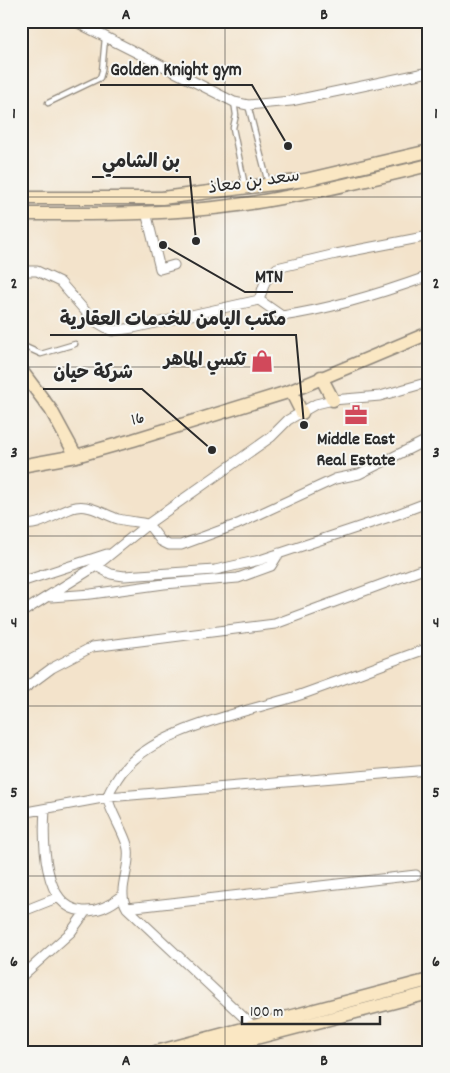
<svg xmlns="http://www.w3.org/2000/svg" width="450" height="1073" font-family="Dekko,'Playpen Sans Arabic',sans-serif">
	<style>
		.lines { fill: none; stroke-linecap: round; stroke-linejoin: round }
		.lane-casing { stroke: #8f877b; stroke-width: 7 }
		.street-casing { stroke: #8f877b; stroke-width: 11 }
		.secondary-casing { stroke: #8f877b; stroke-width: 15 }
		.lane { stroke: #fff; stroke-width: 4.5 }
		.street { stroke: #fff; stroke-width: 9 }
		.secondary { stroke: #fae7c3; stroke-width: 12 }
		.grid { fill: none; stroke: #2b2b2b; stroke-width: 1; stroke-opacity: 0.55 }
		.labels { text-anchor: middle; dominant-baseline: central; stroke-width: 4; stroke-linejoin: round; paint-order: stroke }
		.street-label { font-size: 18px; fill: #2b2b2b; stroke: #f6f6f2 }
		.poi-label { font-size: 18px; font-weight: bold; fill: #2b2b2b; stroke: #f6f6f2; text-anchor: end }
		.leader { fill: none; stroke: #2b2b2b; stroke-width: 2 }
		.callout-dot { fill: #2b2b2b; stroke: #f6f6f2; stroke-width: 2 }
		.callout-label { font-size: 19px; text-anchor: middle; font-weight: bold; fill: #2b2b2b; stroke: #f6f6f2; stroke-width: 4; stroke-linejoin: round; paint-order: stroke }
		.neatline { fill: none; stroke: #2b2b2b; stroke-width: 2 }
		.grid-label { font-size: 16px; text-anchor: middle; font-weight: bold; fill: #2b2b2b }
	</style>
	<rect width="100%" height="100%" fill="#f6f6f2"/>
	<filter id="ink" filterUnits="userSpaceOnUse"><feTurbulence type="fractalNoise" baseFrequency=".02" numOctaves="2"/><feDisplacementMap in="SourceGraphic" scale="10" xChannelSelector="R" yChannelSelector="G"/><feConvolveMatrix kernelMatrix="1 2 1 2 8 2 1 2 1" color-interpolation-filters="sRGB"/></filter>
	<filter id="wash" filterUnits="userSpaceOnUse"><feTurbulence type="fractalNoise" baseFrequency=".0096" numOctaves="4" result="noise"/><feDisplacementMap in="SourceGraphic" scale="20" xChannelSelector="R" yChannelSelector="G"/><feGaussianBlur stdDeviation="1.12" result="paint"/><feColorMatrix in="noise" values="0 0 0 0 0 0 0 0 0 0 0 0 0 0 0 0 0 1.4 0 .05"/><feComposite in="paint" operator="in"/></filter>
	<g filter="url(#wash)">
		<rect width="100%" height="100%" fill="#f3e3cb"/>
	</g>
	<g filter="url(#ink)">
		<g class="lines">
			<defs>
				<path id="lane" d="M234,102L236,115L233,128L245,186
					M48,103L100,78L102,71L105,38
					M248,105L268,183
					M21,345L41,354L75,344"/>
				<path id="street" d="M74,21L234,102L248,105L291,101L429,72
					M146,212L160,269L174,265
					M21,271H37L60,282L93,320L112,331L133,328L259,300L282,316C332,309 382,293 429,276
					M259,300L265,282L277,268L336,254L429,236
					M21,523C37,530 60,510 76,507C90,504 105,515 118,519C127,521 138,522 148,524L161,541L169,545H181L238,524L335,479L359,474L429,439
					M96,566L111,574L124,576L215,570L260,560L395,515L429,502
					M21,582L107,554
					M51,597L91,594L164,584L238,578L271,566L279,553
					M21,613L96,566L148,524L271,437L288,420L316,404L333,400L380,396L429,382
					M21,691L52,668L92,647L275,624L429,567
					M45,809C43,838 42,908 83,911C98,912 111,905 122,896
					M21,813L108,797L429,770
					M127,908L416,875
					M21,912L59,897
					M21,977L71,932L86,911
					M255,1031L253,1026L127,908C116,890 131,869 128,849C126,834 107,808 108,796C109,791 114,784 117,779C148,728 246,713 300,695C343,680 385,663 429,648"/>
				<path id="secondary" d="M21,198H162L305,180L429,151
					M21,214C93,214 167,215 238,205C303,196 366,180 429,165
					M21,370L51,410L76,456
					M321,377L333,400
					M291,391L302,413
					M21,466L76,456L133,440L291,391L429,333
					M156,1052L429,980
					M202,1052L429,993"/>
			</defs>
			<use href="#lane" class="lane-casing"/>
			<use href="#street" class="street-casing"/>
			<use href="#secondary" class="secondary-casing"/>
			<use href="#lane" class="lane"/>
			<use href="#street" class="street"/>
			<use href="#secondary" class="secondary"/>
		</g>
	</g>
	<path class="grid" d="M225,21V1052M21,197H429M21,367H429M21,536H429M21,706H429M21,876H429"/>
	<defs>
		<symbol id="shop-bare" viewBox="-9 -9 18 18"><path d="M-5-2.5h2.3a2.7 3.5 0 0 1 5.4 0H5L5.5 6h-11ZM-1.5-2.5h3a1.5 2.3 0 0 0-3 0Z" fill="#d1495b" stroke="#f6f6f2" stroke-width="2.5" paint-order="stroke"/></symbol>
		<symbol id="office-bare" viewBox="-9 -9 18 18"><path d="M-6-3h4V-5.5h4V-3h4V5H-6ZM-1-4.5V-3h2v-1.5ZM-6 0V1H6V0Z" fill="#d1495b" stroke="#f6f6f2" stroke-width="2.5" paint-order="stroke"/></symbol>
	</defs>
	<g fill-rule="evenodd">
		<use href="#shop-bare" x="246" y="345" width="32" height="32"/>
		<use href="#office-bare" x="340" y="399" width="32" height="32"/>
	</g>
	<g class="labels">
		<g class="street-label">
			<text transform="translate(254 183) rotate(-8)">سعد بن معاذ</text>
			<text transform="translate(138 420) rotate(-16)">16</text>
		</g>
		<g class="poi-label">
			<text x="246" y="361">تكسي الماهر</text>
			<text x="356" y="440" text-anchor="middle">Middle East<tspan x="356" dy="21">Real Estate</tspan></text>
		</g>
	</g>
	<path class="leader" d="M288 146L252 85H100M196 241L190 177H92M163 245L245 292H293M304 425L296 335H50M212 450L142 389H43"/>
	<g class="callout-dot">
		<circle cx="288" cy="146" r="5"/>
		<circle cx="196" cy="241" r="5"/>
		<circle cx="163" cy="245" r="5"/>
		<circle cx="304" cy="425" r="5"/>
		<circle cx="212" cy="450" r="5"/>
	</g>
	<g class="callout-label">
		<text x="176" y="75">Golden Knight gym</text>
		<text x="141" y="167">بن الشامي</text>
		<text x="269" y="282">MTN</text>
		<text x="173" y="325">مكتب اليامن للخدمات العقارية</text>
		<text x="93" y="378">شركة حيان</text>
	</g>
	<rect width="450" height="1073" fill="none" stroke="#f6f6f2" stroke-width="55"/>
	<path d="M242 1016v8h138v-8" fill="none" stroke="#2b2b2b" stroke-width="2.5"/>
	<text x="250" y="1016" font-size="15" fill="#2b2b2b" stroke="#f6f6f2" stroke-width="4" paint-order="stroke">100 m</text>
	<rect x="28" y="28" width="394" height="1018" class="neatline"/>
	<g class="grid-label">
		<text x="126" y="19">A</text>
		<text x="324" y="19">B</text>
		<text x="14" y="118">1</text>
		<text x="436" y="118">1</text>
		<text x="14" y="288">2</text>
		<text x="436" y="288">2</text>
		<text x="14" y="457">3</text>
		<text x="436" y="457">3</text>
		<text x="14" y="627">4</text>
		<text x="436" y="627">4</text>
		<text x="14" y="797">5</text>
		<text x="436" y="797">5</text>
		<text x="14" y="966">6</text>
		<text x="436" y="966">6</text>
		<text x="126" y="1065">A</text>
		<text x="324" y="1065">B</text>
	</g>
</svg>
